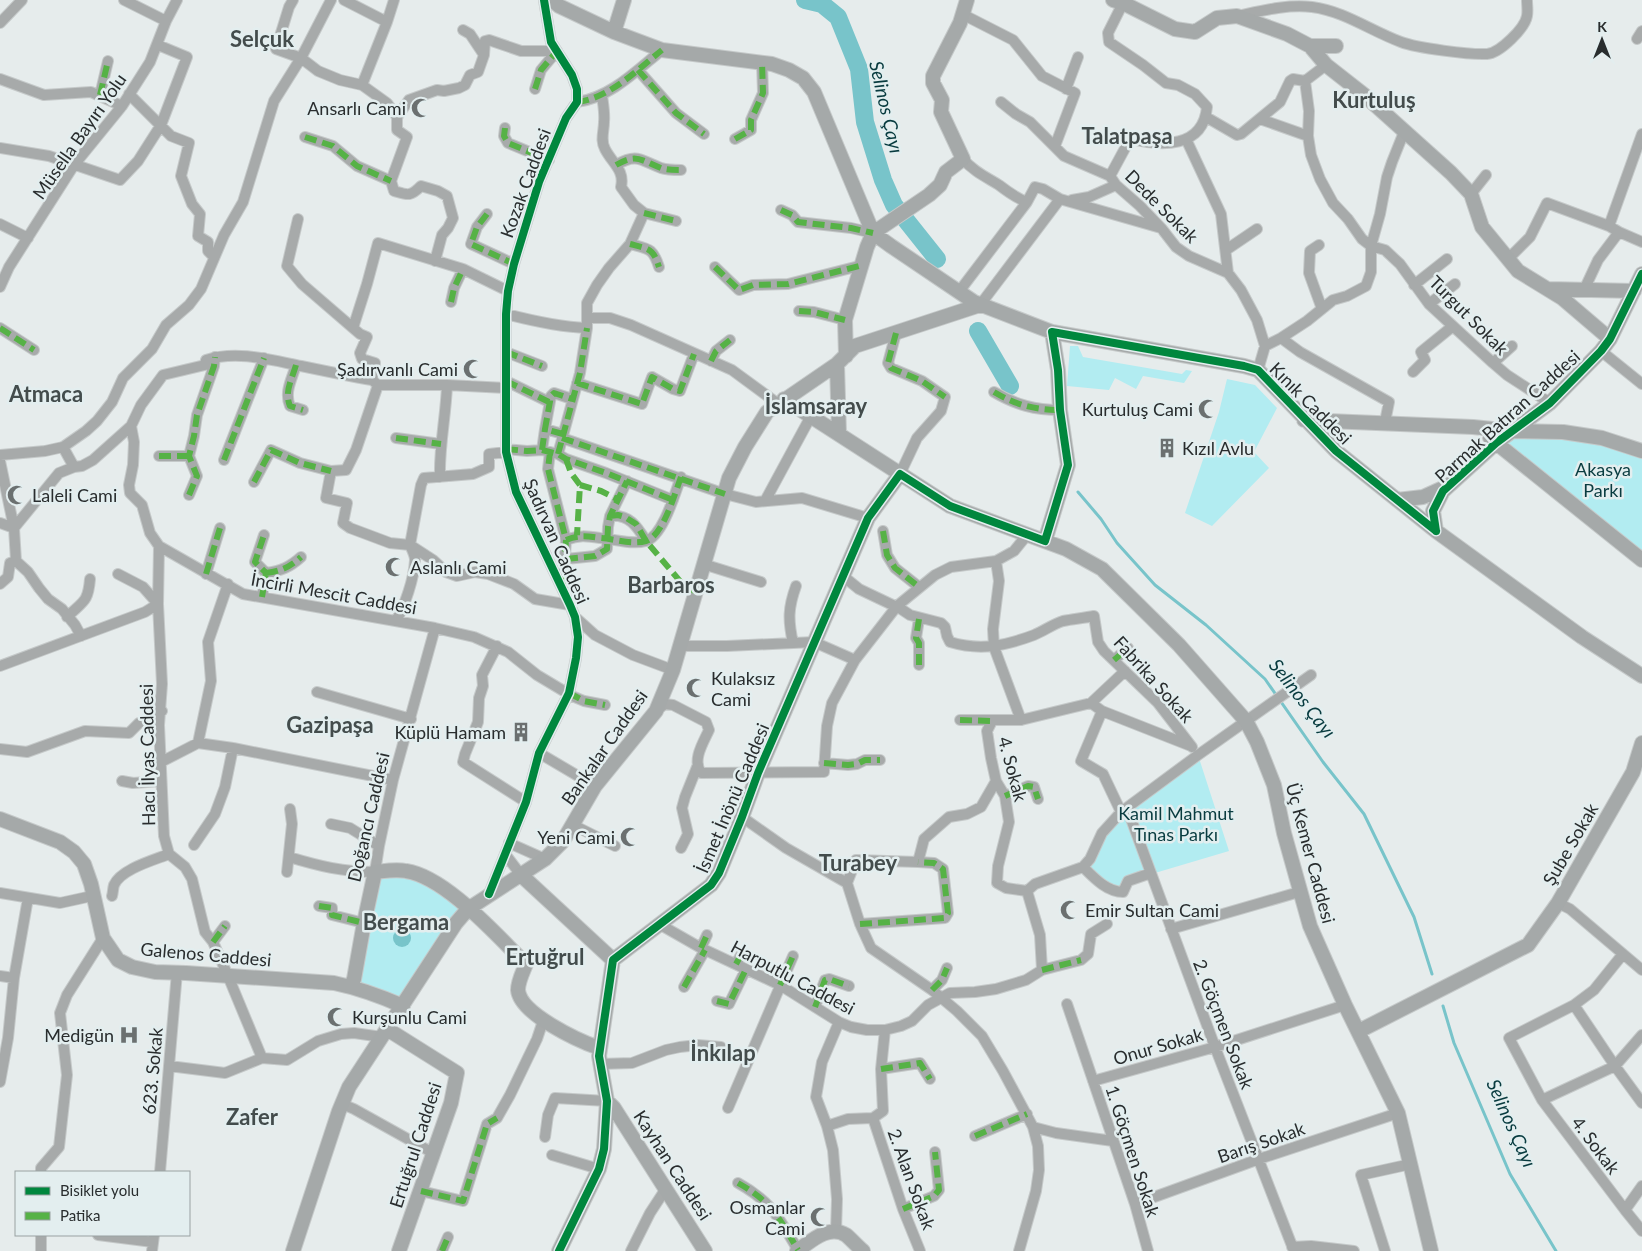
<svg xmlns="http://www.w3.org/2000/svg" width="1642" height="1251" font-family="Lato,sans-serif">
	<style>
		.green { fill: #b2ecf1 }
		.water { fill: #78c4ca }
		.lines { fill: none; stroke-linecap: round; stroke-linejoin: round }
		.stream { stroke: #78c4ca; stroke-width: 3 }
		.river { stroke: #78c4ca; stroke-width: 18 }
		.street-casing { stroke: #c5c9c9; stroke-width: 12 }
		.secondary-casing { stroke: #c5c9c9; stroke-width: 16 }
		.street { stroke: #a7aaaa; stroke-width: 10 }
		.secondary { stroke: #a5a9a9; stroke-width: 14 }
		.quiet { stroke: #56b246; stroke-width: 6; stroke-dasharray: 12 6; stroke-linecap: butt }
		.cycleway-casing { stroke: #e3eeef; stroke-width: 11 }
		.cycleway { stroke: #00873e; stroke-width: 8 }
		.labels { text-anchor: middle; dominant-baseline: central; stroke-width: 5; stroke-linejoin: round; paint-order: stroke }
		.poi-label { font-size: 18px; fill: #292d2e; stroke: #e3eeef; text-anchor: end }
		.street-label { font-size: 18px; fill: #292d2e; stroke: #e3eeef }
		.park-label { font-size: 18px; fill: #093c40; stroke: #e3eeef }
		.water-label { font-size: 19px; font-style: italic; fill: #083b3f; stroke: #e3eeef }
		.district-label { font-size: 22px; font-weight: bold; fill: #434c4c; stroke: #e3eeef }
	</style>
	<rect width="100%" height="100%" fill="#e6ecec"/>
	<path class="green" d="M1070,346H1078L1083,357L1182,374L1186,370L1192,371L1184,383L1143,376L1136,389L1115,378L1109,390L1067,386Z
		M1227,379L1255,385L1277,408L1254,452L1269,468L1212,526L1185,513L1219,412Z
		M1526,431L1642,451V560L1496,443Z
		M1198,755L1229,851L1128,881L1123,892L1083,867L1102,833Z
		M404,870L468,909L403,1006L377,995L354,979L375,872Z"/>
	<path class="water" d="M393 938a9 9 0 1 1 18 0a9 9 0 1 1-18 0Z"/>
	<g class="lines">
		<path class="stream" d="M1078,492L1101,519L1117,543L1155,585L1206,625L1265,679L1323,762L1364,814L1414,917L1432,974
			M1443,1006L1454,1043L1510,1174L1556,1251"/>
		<path class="river" d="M805,0L822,4L838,17L859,69L865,122L883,180L894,205L937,259
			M978,331L1010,386"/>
		<defs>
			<path id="street" d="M124,0L166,21
				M293,0L289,7L276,49L301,58L318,71L340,80L362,85L387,103L397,117V130L407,137L391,181L394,191C408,195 410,197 421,186L438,191L447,196L453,218L448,228L442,235L435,261
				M344,0L387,22
				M1123,3L1108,33L1109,42L1143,65L1166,83L1178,85L1195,94L1207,107C1203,149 1161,146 1130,139L1110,176L1116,185L1140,206L1162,229L1176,247L1189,256L1228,273L1241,290L1257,320L1265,346
				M962,14L1013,40L1042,76L1075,93L1055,146
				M1237,16C1261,11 1287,4 1312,7C1344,11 1371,31 1401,42C1417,48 1470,55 1487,54C1500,53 1525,28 1527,16C1528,11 1527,5 1527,1
				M0,23L22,0
				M463,30L470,34L484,55
				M1637,39L1642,31
				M638,70L676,113L704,134
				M0,79L44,95L91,92L122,106
				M1305,81L1309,111L1308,136L1311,155L1320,179L1333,203L1348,219L1362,239L1371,246L1385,250L1400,264L1429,304L1493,363L1507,375L1550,403
				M1305,81L1326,65
				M362,85L387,22L394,0
				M535,89L541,70L557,51
				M1066,89L1078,57
				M129,94L171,136L189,143L181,176L192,204L200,214L198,236L208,242V251L214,257
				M100,95L108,61
				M577,102C610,98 637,70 662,50
				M1001,102L1016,114L1030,122L1064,156L1110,176
				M397,117L409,100L437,90L444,91L459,88L465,85L470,75L478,72L484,55L485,41L489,40L521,51H557
				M1206,117L1237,135L1241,134L1280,102L1290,81L1293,79L1305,81
				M1260,119L1308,136
				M505,128L504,136L508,143L549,160
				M305,137L333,146L357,166L391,181
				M735,139L751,130V120L763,93L762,62
				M1186,139L1221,214L1228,273
				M0,148L49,156L120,180L138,161L161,125L187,57L158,45
				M963,159C973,171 986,177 999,185C1008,192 1016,198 1027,202
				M616,165C637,153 640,160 661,168C667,170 674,170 681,170
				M1471,194L1486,175
				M1072,200L1089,197L1116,185
				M781,210L792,215L798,222L851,228L873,233
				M644,213L676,221
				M487,214L477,227L471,244L514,264
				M298,219L287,266L302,284L353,328
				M0,224L28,238
				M1609,226L1642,134
				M1619,232L1642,242
				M630,244C649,249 653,248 659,267
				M1319,245L1310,251L1309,273L1322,309
				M1226,250L1257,229
				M1508,259L1530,237L1547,203L1609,226L1619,232L1598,260L1584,290
				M715,267L739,290L753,285L788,284L863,265
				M1414,285L1447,259
				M0,287L9,267L74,165L122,106L150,62L166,21L177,0
				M958,293L1027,202L1035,187L1043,189L1060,199L1161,228
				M451,302L454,288L463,269
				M1429,304L1455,284
				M980,305L1060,199
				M799,311L814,312L845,320
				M506,314C533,321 559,327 587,328V318H610L631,325L732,370L777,403
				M587,318V303L597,285L609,268L630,244L644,213L634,205L621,187C625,170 612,163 605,149C600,140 604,132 604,122C605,113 603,104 602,95
				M0,328L34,350
				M896,333L888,363L891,368L922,381L945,397L941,411L917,438L900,474
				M1281,338L1300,352L1389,402L1385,422
				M1601,351L1642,384
				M506,352L542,366
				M711,361L716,351L730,340
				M1493,363L1512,346
				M296,365C292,379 284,392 290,406L303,410
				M1258,370L1265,346L1281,338L1307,321L1333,300L1347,296L1366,286L1371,272V246L1380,214L1387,177L1392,162L1404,132
				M1413,372L1425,360L1421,352L1453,326
				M372,380L375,363L362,359L360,353L367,337L360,334L353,328L367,284L378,243L463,269L508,291
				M506,381L549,402
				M577,383L642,404L652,377L673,389L680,391L694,354
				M378,385L356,450L346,470L331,471L326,498L347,503L343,523L350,528L390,543L410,545L433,560L446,572L457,576L475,572L488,574L514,584L535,599L570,605
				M994,392C1016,405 1035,410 1060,410
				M131,426L134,442L133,465L129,485L130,493L142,505L150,533L159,546L243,594L435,628L474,637L508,652L537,675L572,696L584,701L605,705
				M563,434L545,429L551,396L554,393L572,399
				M396,438L441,444
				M562,438L725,494L756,502L802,498L868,518
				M63,447L74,467
				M506,449L527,451L542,450L558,454L566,459L606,473L673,500
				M542,450L545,429
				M550,452L548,469L566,540L563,588
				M558,454L580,373L587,328
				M0,455L45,451L63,447L86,431L97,421L112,402L123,378L152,349L166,325L189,305L201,289L224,235L243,202L274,101L301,58L331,0
				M159,456H189
				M224,460L264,358
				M0,461L14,528L16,561L10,563L8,577L0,584
				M440,477C439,446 446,416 447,385
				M254,482L271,450L300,463L331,471
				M189,495L197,476L189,456L194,436L197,415L214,366L215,357
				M765,501L811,416
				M610,516C629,514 637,526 646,541
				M0,523L14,528
				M14,528L59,473L74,467L82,466L93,460L131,426L141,405L163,375L205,365L206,360C237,350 271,360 301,366C325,371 349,376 372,380L378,385H447L506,388
				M883,531L887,555L895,568L919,587
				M566,540C579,535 586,536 600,538C615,539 631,545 646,541C663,536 675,493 681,477
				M410,545L421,485L424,478L473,474L489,467V454L506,452
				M159,546L158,604L162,684L159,725L164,836L169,854L185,867L192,879L205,932L213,942L228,976L262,1058
				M566,559L595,556L607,549L608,527L610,516L627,481
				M16,561L28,572L39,588L48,599L62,609L75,625L81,636
				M996,561L999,581L993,629L994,647L1021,720
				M703,564L761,582
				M266,573C281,571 290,567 301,557
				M206,574L220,528
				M843,576L859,589L901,609L910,615L941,623L945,627L947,636L950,642C980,651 1005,646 1034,635C1044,631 1053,624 1063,621C1073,619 1084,618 1094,616L1098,642L1104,651L1158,703L1192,747
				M262,597L266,573L255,562L264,535
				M67,617C83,601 88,603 90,579
				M575,617L595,635L633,655L673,670
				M919,619L916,638L919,643V665
				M396,621C405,605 414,579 415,560C415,555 412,550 410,545
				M793,643C788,620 788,608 796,586
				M497,646L482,675L483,686L479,698L478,722L465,754L463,762L526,802
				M679,646H727L814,642L855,660
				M1114,660L1128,648
				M0,666L145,612L158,604L143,587L118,574
				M317,692L411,719
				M1091,703L1125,671
				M657,710L665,704L673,705L706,722L709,730C703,743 692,760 701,773L824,772L827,726L832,703L855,660L897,606L935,575L951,567L996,561L1014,551L1027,535
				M1102,711L1081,761L1103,774L1121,812
				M960,720H1021L1091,703L1102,711L1191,746
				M992,721L987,731L991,758L996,781L1005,796L1009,822L998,866L997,883L1006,888L1027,891
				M198,743L211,681L208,642L228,584
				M0,749L27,752L85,731L129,733L139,723L162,711
				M539,753L595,786
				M161,762L198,743L233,748L393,780
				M824,763L848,765L857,764L865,760H880
				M122,781L133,783L161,781
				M1005,796L1028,786L1034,787L1038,799
				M1127,808L1215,1047L1294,1251
				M742,817L786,848L847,883L860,924L871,948L932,990L957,1011L982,1036L1003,1071L1033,1127L1038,1146L1039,1170L1036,1191L1019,1251
				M331,824L350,828L379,846
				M573,825L615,846
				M509,843L545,859
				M194,845L215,814L225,787L233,748
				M681,848L688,834L682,808L685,797L697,767
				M505,854L521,875
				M289,857C319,866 343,872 375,872L379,846L393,780L435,628
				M1083,867C1094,878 1107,892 1123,892L1128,881L1151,873
				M287,872L292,824L290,809
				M847,883L856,860L918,862L924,839L949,817L967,814L981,807L996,781
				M1027,891L1035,884L1083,867L1090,859L1102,833L1121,812L1198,755L1311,675
				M0,893L60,903L92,896
				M489,894L526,802L539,753L569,693L576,658L578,637L575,617L570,605L516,492L506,452V314L508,291L514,264L539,182L566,118L577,102V89L572,75L551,42L544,0
				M112,896C113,893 113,888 114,885C121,869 154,860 169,854
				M1558,903L1570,909L1642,970
				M319,906L332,908V915L364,923
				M659,924L701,948L780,985L839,1022L851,1027L867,1030H885L901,1026L912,1021L928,1005L950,993L975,992L996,989L1026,980L1042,970L1040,935L1027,891
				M860,924L945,918L948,913L943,869L934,863L918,862
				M1171,929L1299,892
				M213,942L225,926
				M701,948L707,935
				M1623,954L1594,990L1574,1005L1509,1038L1542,1100L1625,1210L1642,1186
				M736,964L741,955
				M1042,970L1081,960L1088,954L1091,934L1107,924
				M0,976L14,978
				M684,987L705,950
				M932,990L942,980L947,968
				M717,1001L729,1004L746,969
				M1067,1004L1135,1204L1148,1251
				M1574,1005L1615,1066L1642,1103
				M815,1007L825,980L829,979L849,986
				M600,1064L632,1063L666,1050L680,1047L698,1045L721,1047
				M169,1066L225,1073L262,1058L287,1060L318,1041L341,1034L354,1033L382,1037
				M881,1069L920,1063L930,1079
				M1093,1081L1215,1047L1345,1005
				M0,1082L8,1038L14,978L28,898
				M1542,1100L1615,1066L1642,1035
				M342,1104L354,1109L433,1153
				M728,1108L793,956
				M873,1118L903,1209L920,1251
				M827,1126L848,1119L873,1118L883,1111L881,1069L885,1030
				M1033,1127L1056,1133L1113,1141
				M975,1136L1027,1114
				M545,1137L548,1115L555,1098L607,1101
				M552,1155L599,1169
				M41,1172V1168L59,1147L67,1075L60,1013L67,995L103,938
				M160,1172L177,972
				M738,1183C772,1202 779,1218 798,1250
				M421,1191L463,1201L487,1124L497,1118L510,1095L537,1039L543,1021
				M1135,1204L1259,1159L1398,1113
				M903,1209L934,1196L939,1190L935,1152
				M1625,1210L1642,1231
				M836,1231L837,1199L833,1150L827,1126L816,1097L822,1062L839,1022
				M41,1235V1251
				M98,1235L153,1242
				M1292,1247L1311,1246L1354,1251
				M152,1251L154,1235
				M442,1251L448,1237
				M631,1251L650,1213L665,1190
				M1385,1251L1361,1175L1411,1164"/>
			<path id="secondary" d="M552,0L559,6L614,32L662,50L772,64L789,70L803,78L814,92L873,233L891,246L974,302L1052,332L1244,366L1258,370L1336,451L1436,531L1582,637L1642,676
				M1113,0L1123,3L1175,29L1195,32L1217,18L1237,16L1287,34L1310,46L1326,65L1363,94L1451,173L1471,194L1482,227L1518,271L1562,298L1610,339
				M614,32L624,0
				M1310,46H1336
				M1548,289L1634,291
				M846,356L845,320L867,247L873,233L929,195L940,185L946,172L963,159L941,112L942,100L933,83V76L960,23L967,0
				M837,364L839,434
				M784,399L950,506L1066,549L1102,569L1179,645L1246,721L1257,742L1274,785L1284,833L1310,926L1345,1005L1398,1113L1431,1251
				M1304,420L1473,427L1512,431L1563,432L1602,438L1642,451
				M1490,438L1642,560
				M1397,500L1423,497L1445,487
				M1436,531L1433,511L1443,491L1496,443L1550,403L1601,351L1610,339L1642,274
				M1045,541L1068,465L1060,410L1058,370L1052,332
				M0,819L60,842L74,852L84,864L91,884L103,938L118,960L132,967L155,972L186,973L334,983C358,988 380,996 403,1006
				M521,875L613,960
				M351,986L354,979L364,923L375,872C385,871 396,869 406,871C446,877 497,936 526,964C523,972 518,981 518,990C520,1014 579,1041 599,1048
				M387,1029L457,1073L451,1103L399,1251
				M1359,1031L1528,945L1558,903L1633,772L1642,743
				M607,1101L614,1108L705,1251
				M293,1251L339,1111L349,1087L456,923L468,909L545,859L563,841L595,786L656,711L673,670L729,478L745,447L767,412L837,364L855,346L980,305
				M559,1251L599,1169L604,1149L607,1101L599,1056L613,960L711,885L719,873L742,817L758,773L868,518L900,474
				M797,1251C811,1241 829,1224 846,1235C852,1240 857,1246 863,1251"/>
		</defs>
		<use href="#street" class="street-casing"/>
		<use href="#secondary" class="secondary-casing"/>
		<use href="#street" class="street"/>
		<use href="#secondary" class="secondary"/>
		<path class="quiet" d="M638,70L676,113L704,134
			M535,89L541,70L557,51
			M100,95L108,61
			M577,102C610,98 637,70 662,50
			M505,128L504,136L508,143L549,160
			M305,137L333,146L357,166L391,181
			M735,139L751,130V120L763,93L762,62
			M616,165C637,153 640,160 661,168C667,170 674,170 681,170
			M781,210L792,215L798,222L851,228L873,233
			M644,213L676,221
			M487,214L477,227L471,244L514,264
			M630,244C649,249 653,248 659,267
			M715,267L739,290L753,285L788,284L863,265
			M451,302L454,288L463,269
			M799,311L814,312L845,320
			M0,328L34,350
			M896,333L888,363L891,368L922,381L945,397
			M506,352L542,366
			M711,361L716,351L730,340
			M296,365C292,379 284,392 290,406L303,410
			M506,381L549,402
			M577,383L642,404L652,377L673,389L680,391L694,354
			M994,392C1016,405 1035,410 1060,410
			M563,434L545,429L551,396L554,393L572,399
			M396,438L441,444
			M562,438L725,494
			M506,449L527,451L542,450L558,454L566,459L606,473L673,500
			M542,450L545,429
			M550,452L548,469L566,540L563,587
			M558,454L580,373L587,328
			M159,456H189
			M566,459L571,473L580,485L577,535
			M224,460L264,358
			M254,482L271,450L300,463L331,471
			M580,485L601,491L619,500
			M189,495L197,476L189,456L194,436L197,415L214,366L215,357
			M610,516L618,515L625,517L636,524L646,541L685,587L695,591
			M883,531L887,555L895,568L919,587
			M566,540C579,535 586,536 600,538C615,539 631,545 646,541C663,536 675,493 681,477
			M566,559L595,556L607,549L608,527L610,516L627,481
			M266,573C281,571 290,567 301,557
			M206,574L220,528
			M262,597L266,573L255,562L264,535
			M919,619L916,638L919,643V665
			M1114,660L1128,648
			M569,693L584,701L605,705
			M960,720L992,721
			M824,763L848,765L857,764L865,760H880
			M1005,796L1028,786L1034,787L1038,799
			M319,906L332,908V915L364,923
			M860,924L945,918L948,913L943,869L934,863L918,862
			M213,942L225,926
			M701,948L707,935
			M736,964L741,955
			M1042,970L1081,960
			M780,985L793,956
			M684,987L705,950
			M932,990L942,980L947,968
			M717,1001L729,1004L746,969
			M815,1007L825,980L829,979L849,986
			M881,1069L920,1063L930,1079
			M975,1136L1027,1114
			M738,1183C772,1202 779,1218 798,1250
			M421,1191L463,1201L487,1124L497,1118
			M903,1209L934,1196L939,1190L935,1152
			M442,1251L448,1237"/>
		<defs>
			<path id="cycleway" d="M1436,531L1433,511L1443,491L1496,443L1550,403L1601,351L1610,339L1642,274
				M489,894L526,802L539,753L569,693L576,658L578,637L575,617L570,605L516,492L506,452V314L508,291L514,264L539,182L566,118L577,102V89L572,75L551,42L544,0
				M559,1251L599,1169L604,1149L607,1101L599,1056L613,960L711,885L719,873L742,817L758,773L868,518L900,474L950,506L1045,541L1068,465L1060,410L1058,370L1052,332L1244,366L1258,370L1336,451L1436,531"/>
		</defs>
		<use href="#cycleway" class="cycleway-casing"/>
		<use href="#cycleway" class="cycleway"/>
	</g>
	<defs>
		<symbol id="mosque-bare" viewBox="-9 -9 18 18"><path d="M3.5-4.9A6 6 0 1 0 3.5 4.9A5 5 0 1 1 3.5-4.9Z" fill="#6b7070" stroke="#e3eeef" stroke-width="2.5" paint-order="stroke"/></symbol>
		<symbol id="building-bare" viewBox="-9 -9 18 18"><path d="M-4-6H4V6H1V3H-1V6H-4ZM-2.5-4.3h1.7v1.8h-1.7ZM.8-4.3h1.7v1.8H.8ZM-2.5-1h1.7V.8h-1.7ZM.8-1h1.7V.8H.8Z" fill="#6b7070" stroke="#e3eeef" stroke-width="2.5" paint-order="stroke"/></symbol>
		<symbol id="hospital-bare" viewBox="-9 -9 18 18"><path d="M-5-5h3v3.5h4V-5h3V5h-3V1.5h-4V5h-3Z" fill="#6b7070" stroke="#e3eeef" stroke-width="2.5" paint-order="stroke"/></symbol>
	</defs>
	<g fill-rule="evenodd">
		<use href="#mosque-bare" x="407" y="94" width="28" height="28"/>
		<use href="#mosque-bare" x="459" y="355" width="28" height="28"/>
		<use href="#mosque-bare" x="1194" y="395" width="28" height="28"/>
		<use href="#building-bare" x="1153" y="434" width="28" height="28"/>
		<use href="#mosque-bare" x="3" y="481" width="28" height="28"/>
		<use href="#mosque-bare" x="381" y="553" width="28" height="28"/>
		<use href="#mosque-bare" x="682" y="674" width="28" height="28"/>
		<use href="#building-bare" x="507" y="718" width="28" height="28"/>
		<use href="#mosque-bare" x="616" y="823" width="28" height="28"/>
		<use href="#mosque-bare" x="1056" y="896" width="28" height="28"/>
		<use href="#mosque-bare" x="323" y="1003" width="28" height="28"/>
		<use href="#hospital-bare" x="115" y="1021" width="28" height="28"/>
		<use href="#mosque-bare" x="806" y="1203" width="28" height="28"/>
	</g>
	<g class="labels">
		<g class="poi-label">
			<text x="406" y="108">Ansarlı Cami</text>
			<text x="458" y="369">Şadırvanlı Cami</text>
			<text x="1193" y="409">Kurtuluş Cami</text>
			<text x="1182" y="448" text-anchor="start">Kızıl Avlu</text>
			<text x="32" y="495" text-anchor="start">Laleli Cami</text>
			<text x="410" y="567" text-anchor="start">Aslanlı Cami</text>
			<text x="711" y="678" text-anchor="start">Kulaksız<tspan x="711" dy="21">Cami</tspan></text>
			<text x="506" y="732">Küplü Hamam</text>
			<text x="615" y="837">Yeni Cami</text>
			<text x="1085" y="910" text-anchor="start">Emir Sultan Cami</text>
			<text x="352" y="1017" text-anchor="start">Kurşunlu Cami</text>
			<text x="114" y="1035">Medigün</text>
			<text x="805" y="1207">Osmanlar<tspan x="805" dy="21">Cami</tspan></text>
		</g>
		<g class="street-label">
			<text transform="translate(79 136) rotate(-55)">Müsella Bayırı Yolu</text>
			<text transform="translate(525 183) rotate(-70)">Kozak Caddesi</text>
			<text transform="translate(1162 206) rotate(45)">Dede Sokak</text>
			<text transform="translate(1469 315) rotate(45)">Turgut Sokak</text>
			<text transform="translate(1311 403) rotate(45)">Kınık Caddesi</text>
			<text transform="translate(1507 416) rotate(-42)">Parmak Batıran Caddesi</text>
			<text transform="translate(557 541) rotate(66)">Şadırvan Caddesi</text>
			<text transform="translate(334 593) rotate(10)">İncirli Mescit Caddesi</text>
			<text transform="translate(1154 679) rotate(48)">Fabrika Sokak</text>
			<text transform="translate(604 747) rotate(-55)">Bankalar Caddesi</text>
			<text transform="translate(147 755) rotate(-91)">Hacı İlyas Caddesi</text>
			<text transform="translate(1013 769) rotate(75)">4. Sokak</text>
			<text transform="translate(732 798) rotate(-67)">İsmet İnönü Caddesi</text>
			<text transform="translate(368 817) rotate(-77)">Doğancı Caddesi</text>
			<text transform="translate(1570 844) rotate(-60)">Şube Sokak</text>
			<text transform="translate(1311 853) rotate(75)">Üç Kemer Caddesi</text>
			<text transform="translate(206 954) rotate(5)">Galenos Caddesi</text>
			<text transform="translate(793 977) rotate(28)">Harputlu Caddesi</text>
			<text transform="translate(1224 1024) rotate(69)">2. Göçmen Sokak</text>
			<text transform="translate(1158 1046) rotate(-16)">Onur Sokak</text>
			<text transform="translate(152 1071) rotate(-85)">623. Sokak</text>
			<text transform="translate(1261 1142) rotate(-19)">Barış Sokak</text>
			<text transform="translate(415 1145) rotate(-72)">Ertuğrul Caddesi</text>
			<text transform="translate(1596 1145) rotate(53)">4. Sokak</text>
			<text transform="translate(1133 1151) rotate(72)">1. Göçmen Sokak</text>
			<text transform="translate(673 1165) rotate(57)">Kayhan Caddesi</text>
			<text transform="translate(912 1179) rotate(70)">2. Alan Sokak</text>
		</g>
		<g class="park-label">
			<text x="1603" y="469">Akasya<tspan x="1603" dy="21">Parkı</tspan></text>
			<text x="1176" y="813">Kamil Mahmut<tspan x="1176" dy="21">Tınas Parkı</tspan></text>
		</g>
		<g class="water-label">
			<text transform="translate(887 107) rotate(77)">Selinos Çayı</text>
			<text transform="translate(1303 698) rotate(52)">Selinos Çayı</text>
			<text transform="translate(1512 1123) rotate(66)">Selinos Çayı</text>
		</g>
		<g class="district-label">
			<text x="262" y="38">Selçuk</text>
			<text x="1374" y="99">Kurtuluş</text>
			<text x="1127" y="135">Talatpaşa</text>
			<text x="46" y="393">Atmaca</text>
			<text x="816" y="405">İslamsaray</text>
			<text x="671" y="584">Barbaros</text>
			<text x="330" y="724">Gazipaşa</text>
			<text x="858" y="862">Turabey</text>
			<text x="406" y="921">Bergama</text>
			<text x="545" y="956">Ertuğrul</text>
			<text x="723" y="1052">İnkılap</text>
			<text x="252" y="1116">Zafer</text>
		</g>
	</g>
	<rect x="15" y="1171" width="175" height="65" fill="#e3eeef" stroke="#99a1a2"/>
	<rect x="25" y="1187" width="25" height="8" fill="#00873e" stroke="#99a1a2"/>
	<text x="60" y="1196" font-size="15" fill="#292d2e">Bisiklet yolu</text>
	<rect x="25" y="1212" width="25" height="8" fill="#56b246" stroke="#99a1a2"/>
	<text x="60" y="1221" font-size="15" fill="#292d2e">Patika</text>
	<g transform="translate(1602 40)" stroke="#e3eeef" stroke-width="4" paint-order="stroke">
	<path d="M0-4L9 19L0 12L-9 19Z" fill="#292d2e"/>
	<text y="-8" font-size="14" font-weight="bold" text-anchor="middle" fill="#292d2e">K</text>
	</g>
</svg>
